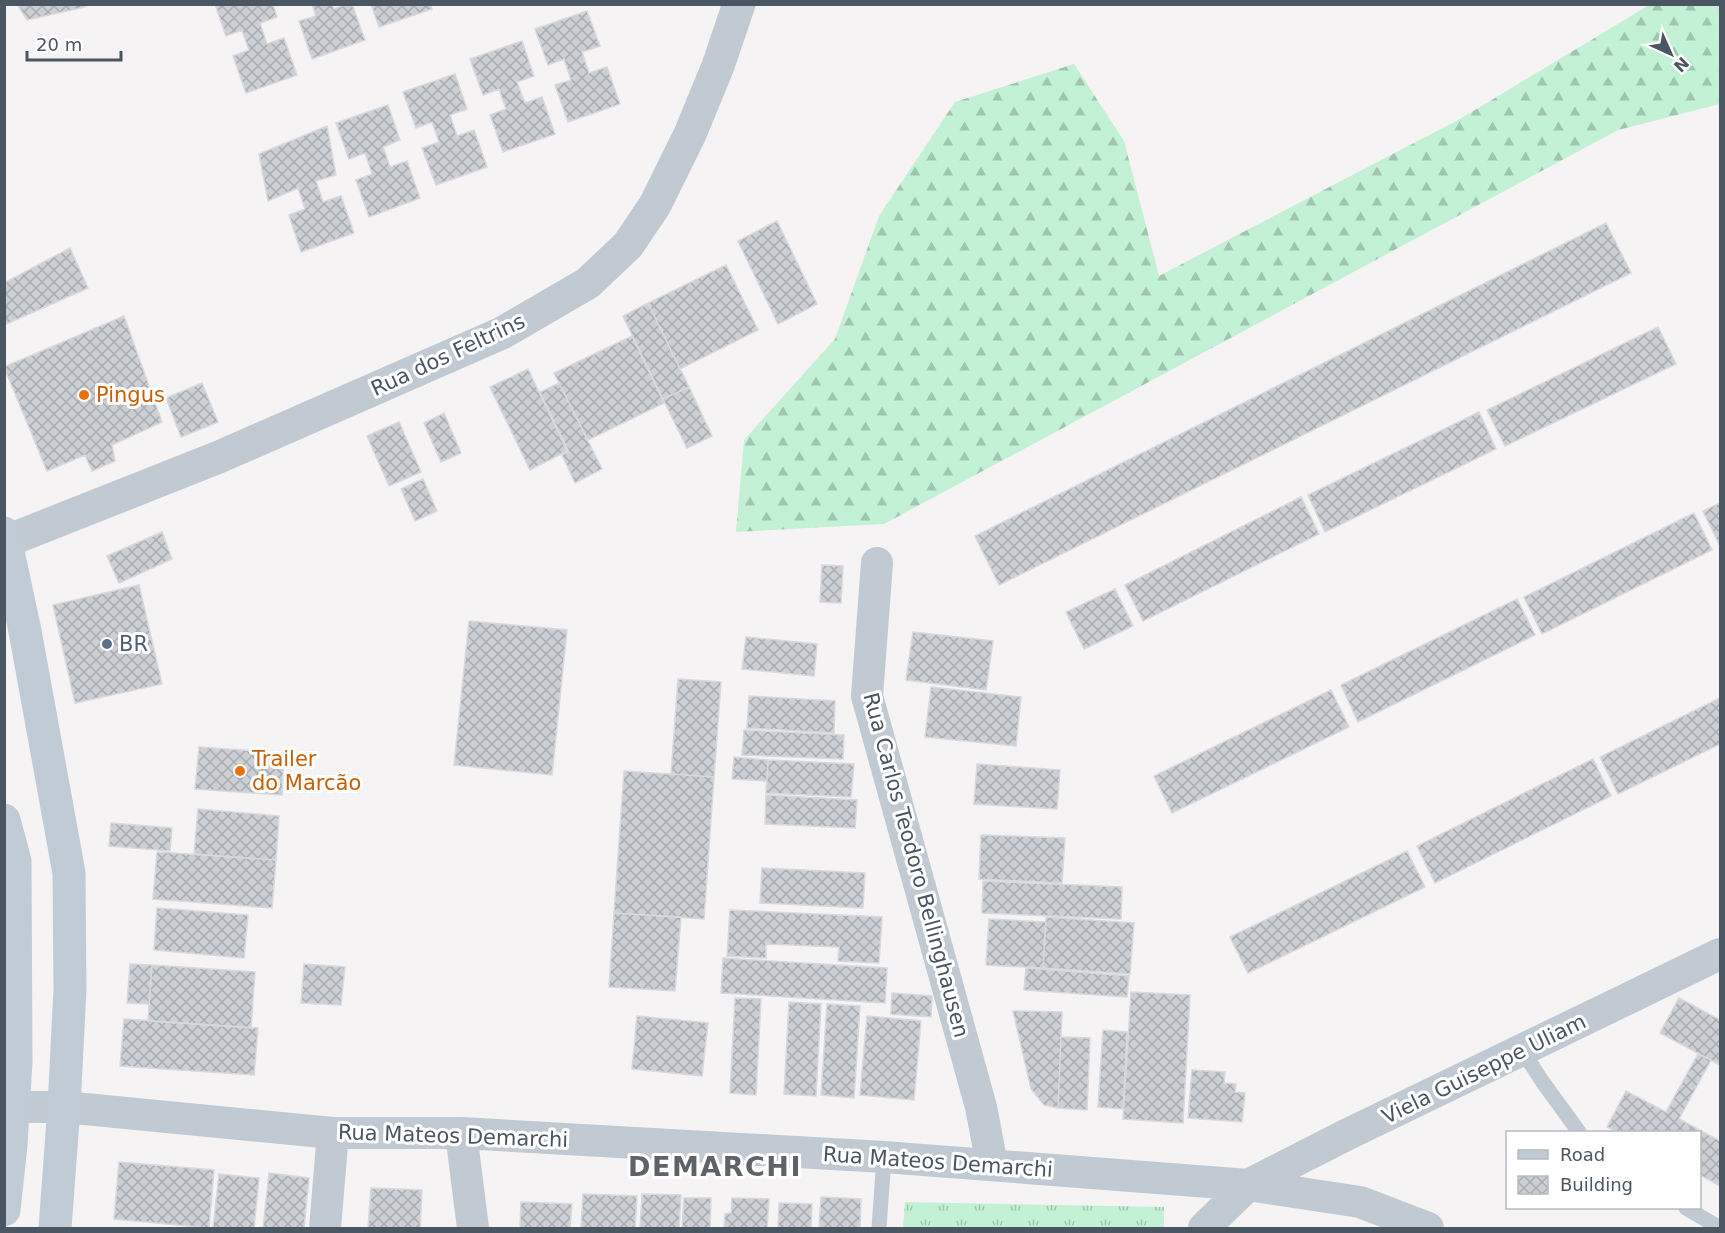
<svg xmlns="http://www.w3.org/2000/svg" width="1725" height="1233" font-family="'DejaVu Sans',sans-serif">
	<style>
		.grass { fill: url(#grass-tufts) }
		.forest { fill: url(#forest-firs) }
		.building { fill: url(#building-cross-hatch); stroke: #d7d9de; stroke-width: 1.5 }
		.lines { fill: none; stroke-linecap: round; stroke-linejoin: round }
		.service { stroke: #c1cad2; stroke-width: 15 }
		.minor { stroke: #c1cad2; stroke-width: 32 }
		.tertiary { stroke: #c1cad2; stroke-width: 33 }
		.secondary { stroke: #c1cbd6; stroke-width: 33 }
		.food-dot { fill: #e8710a; stroke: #fff; stroke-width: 2 }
		.service-dot { fill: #5c6f8a; stroke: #fff; stroke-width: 2 }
		.labels { text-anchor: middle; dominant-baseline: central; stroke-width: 6; stroke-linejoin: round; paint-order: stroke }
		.street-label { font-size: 21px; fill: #4a5661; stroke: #fff }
		.food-label { font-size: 21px; fill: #c56008; stroke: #fff; text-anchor: start }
		.service-label { font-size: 21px; fill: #4e5e75; stroke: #fff; text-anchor: start }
		.district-label { font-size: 27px; font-weight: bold; letter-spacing: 1.5px; fill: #5f6368; stroke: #fff }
	</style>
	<defs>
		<pattern id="grass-tufts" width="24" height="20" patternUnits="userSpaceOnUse" patternTransform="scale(1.5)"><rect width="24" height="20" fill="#c3f1d5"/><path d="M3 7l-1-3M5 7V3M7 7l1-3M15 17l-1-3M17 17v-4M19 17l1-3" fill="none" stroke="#a0c6b0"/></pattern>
		<pattern id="forest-firs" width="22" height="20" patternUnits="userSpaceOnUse" patternTransform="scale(1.5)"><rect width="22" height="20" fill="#c3f1d5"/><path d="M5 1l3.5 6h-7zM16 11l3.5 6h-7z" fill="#a0c6b0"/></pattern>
		<pattern id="building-cross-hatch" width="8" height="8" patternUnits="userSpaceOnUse" patternTransform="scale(1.5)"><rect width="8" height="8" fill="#cdcfd5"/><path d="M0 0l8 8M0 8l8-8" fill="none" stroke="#a8abb0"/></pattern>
	</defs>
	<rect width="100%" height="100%" fill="#f5f3f3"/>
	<path class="grass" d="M905,1202L1164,1207V1228H903Z"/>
	<path class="forest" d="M1651,4L1720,5V104L1618,130L884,524L736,532L744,440L835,339L879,216L955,102L1074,64L1124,141L1159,276L1460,119Z"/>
	<path class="building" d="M17,4H84L85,7L27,20Z
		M215,4H273L277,17L260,23L267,44L284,38L297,75L246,93L233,56L249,50L242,30L226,36Z
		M312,4H332L334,9L347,4H352L365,40L312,59L299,21L316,16Z
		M371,4H430L432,9L379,27Z
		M587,11L600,46L582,52L589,73L607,67L620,104L568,122L555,85L571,80L564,59L548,65L535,29Z
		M522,41L534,76L517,82L525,103L542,97L555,134L503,152L490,115L506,109L499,89L483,95L470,59Z
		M455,74L467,109L450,115L457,136L474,130L487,167L436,185L422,148L439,142L432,122L416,128L403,92Z
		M388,105L400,140L383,147L390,167L407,161L420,198L369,217L356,180L372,174L365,153L349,159L336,123Z
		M327,126L336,175L316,181L323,202L341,196L354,233L301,252L289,215L305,209L298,188L268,201L259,154Z
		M777,221L817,304L778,324L738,241Z
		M1606,223L1631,273L999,585L975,536Z
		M70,248L88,288L4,325V283Z
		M726,265L758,330L680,369L648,303Z
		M648,303L689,387L663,399L623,316Z
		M124,316L162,422L112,445L115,461L92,471L85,455L47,471L4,367Z
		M1658,327L1676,364L1505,446L1487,410Z
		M632,336L664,403L588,440L554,373Z
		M528,369L567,451L530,470L490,387Z
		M202,383L218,422L181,437L166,398Z
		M559,383L602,469L575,483L562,455L569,452L540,392Z
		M689,387L712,436L687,448L663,399Z
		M1479,412L1496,449L1325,532L1308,495Z
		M444,413L461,453L441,462L424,423Z
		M399,422L421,472L389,486L367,436Z
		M423,479L437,511L415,521L401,489Z
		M1301,497L1319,534L1143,621L1125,585Z
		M1720,503V546L1703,511Z
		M1694,513L1712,550L1542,634L1524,597Z
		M162,532L172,559L119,583L107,556Z
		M822,565L843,566L841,603L820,602Z
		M139,585L162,684L75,703L53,605Z
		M1115,589L1133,626L1084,649L1066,612Z
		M1517,599L1535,635L1358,722L1341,685Z
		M469,621L567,630L552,775L454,765Z
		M913,632L993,641L986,690L906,680Z
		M746,637L817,644L814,676L742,669Z
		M678,679L721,682L714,777L671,774Z
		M931,687L1021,697L1016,746L925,737Z
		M1331,690L1349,727L1172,813L1154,776Z
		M749,696L835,701L834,733L747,728Z
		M1720,698V744L1618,794L1600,757Z
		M744,730L844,735L843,759L742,755Z
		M199,747L284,753L282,795L195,789Z
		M734,757L768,760L767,781L732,779Z
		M1593,759L1611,796L1435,883L1417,846Z
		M768,760L854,764L851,797L766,793Z
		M977,764L1060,770L1057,809L974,804Z
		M624,771L714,777L704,919L614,913Z
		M766,795L857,800L855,828L765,824Z
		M198,809L279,816L276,860L194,854Z
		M111,823L172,828L170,851L109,846Z
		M981,835L1065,838L1062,883L979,879Z
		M1407,851L1425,887L1248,973L1230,937Z
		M157,852L276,860L272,908L153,899Z
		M762,868L865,873L863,908L760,903Z
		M983,881L1122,887L1121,919L982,913Z
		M157,908L248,915L244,958L154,950Z
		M730,910L882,917L879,963L838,961L839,947L766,944V958L727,956Z
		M614,913L681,917L675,991L609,987Z
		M1046,917L1134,923L1130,974L1043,968Z
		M989,919L1046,922L1043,968L986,965Z
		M723,958L887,968L885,1003L721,993Z
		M130,964L152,965L149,1004L127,1003Z
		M304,964L345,967L341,1005L301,1003Z
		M152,965L255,972L251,1028L148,1021Z
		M1026,968L1129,976L1127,997L1024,990Z
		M1131,992L1190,995L1183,1123L1123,1119Z
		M892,993L932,996L931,1017L891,1014Z
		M735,998L761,999L756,1095L730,1093Z
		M1679,998L1720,1020V1065L1660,1033Z
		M789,1002L821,1004L816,1096L784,1094Z
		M827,1004L860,1006L854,1098L821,1095Z
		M1013,1011L1062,1012L1058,1108L1044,1105L1031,1089Z
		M637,1016L708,1023L702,1076L632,1069Z
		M867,1016L921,1021L914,1100L860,1095Z
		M124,1019L258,1028L254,1075L120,1066Z
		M1103,1030L1127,1032L1123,1109L1098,1107Z
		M1061,1037L1090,1038L1087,1110L1058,1108Z
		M1698,1054L1711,1060L1679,1119L1720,1141V1186L1700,1175V1132H1618L1607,1127L1626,1091L1666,1112Z
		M1192,1070L1225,1072L1224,1083L1236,1084L1235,1092L1245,1093L1242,1122L1188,1118Z
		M119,1162L214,1170L209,1228L114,1219Z
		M269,1173L309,1178L304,1228H263Z
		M219,1174L259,1178L254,1228H213Z
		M371,1188L422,1190L420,1228H368Z
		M583,1194L637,1196L635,1228H581Z
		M642,1194L681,1195L679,1228H640Z
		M821,1197L861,1199L860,1228H819Z
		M684,1198H711L710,1228H682Z
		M732,1198L769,1199L767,1228H724L725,1214L731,1213Z
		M521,1202L572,1204L570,1228H520Z
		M779,1203L812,1204L811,1228H778Z"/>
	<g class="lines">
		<path class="service" d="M1522,1050L1542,1081L1579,1132
			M1686,1208L1720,1228
			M879,1228L884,1157"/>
		<path class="minor" d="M877,563L867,696L981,1107L992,1165
			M4,1107H64L333,1133H461L884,1157L1248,1185L1360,1202L1428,1228
			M461,1133L473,1228
			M325,1228L333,1133
			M1204,1228L1248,1185L1346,1135L1720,954"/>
		<path class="tertiary" d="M7,541L219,457L502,333L588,283L628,245L655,205L690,134L718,66L739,4"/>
		<path class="secondary" d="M4,533L25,631L69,873L70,989L64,1107L55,1228
			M4,820L15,861L16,1061L11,1145L4,1210"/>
	</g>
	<g class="food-dot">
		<circle cx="84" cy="395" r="6"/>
		<circle cx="240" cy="771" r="6"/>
	</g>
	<circle class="service-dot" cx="107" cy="644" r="6"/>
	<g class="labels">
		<g class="street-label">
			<text transform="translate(448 355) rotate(-25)">Rua dos Feltrins</text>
			<text transform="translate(916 865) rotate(75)">Rua Carlos Teodoro Bellinghausen</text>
			<text transform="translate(1484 1069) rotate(-26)">Viela Guiseppe Uliam</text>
			<text transform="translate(453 1136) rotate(2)">Rua Mateos Demarchi</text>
			<text transform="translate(938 1162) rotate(4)">Rua Mateos Demarchi</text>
		</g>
		<g class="food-label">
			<text x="96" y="395">Pingus</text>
			<text x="252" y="759">Trailer<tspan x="252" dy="24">do Marcão</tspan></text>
		</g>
		<g class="service-label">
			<text x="119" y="644">BR</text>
		</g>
		<g class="district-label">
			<text x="715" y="1166">DEMARCHI</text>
		</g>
	</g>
	<rect width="1725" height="1233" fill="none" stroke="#4a5661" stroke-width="12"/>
	<rect x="1506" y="1131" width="195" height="78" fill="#ffffff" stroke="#b7bbc0" stroke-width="1.5"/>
	<rect x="1518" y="1150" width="30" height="9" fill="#c1cbd6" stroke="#b7bbc0" stroke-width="1.5"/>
	<text x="1560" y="1161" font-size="18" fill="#4a5661">Road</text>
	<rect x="1518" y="1176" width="30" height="18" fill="url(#building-cross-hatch)" stroke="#b7bbc0" stroke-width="1.5"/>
	<text x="1560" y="1191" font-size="18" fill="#4a5661">Building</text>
	<g transform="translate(1671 54) rotate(135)" stroke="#ffffff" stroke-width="4.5" paint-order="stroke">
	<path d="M0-4.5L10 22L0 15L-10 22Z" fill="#4a5661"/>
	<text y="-9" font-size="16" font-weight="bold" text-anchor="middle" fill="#4a5661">N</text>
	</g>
	<path d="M27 51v9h94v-9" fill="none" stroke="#4a5661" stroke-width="3"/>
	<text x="36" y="51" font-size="18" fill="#4a5661" stroke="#ffffff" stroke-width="4.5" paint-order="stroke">20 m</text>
</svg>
